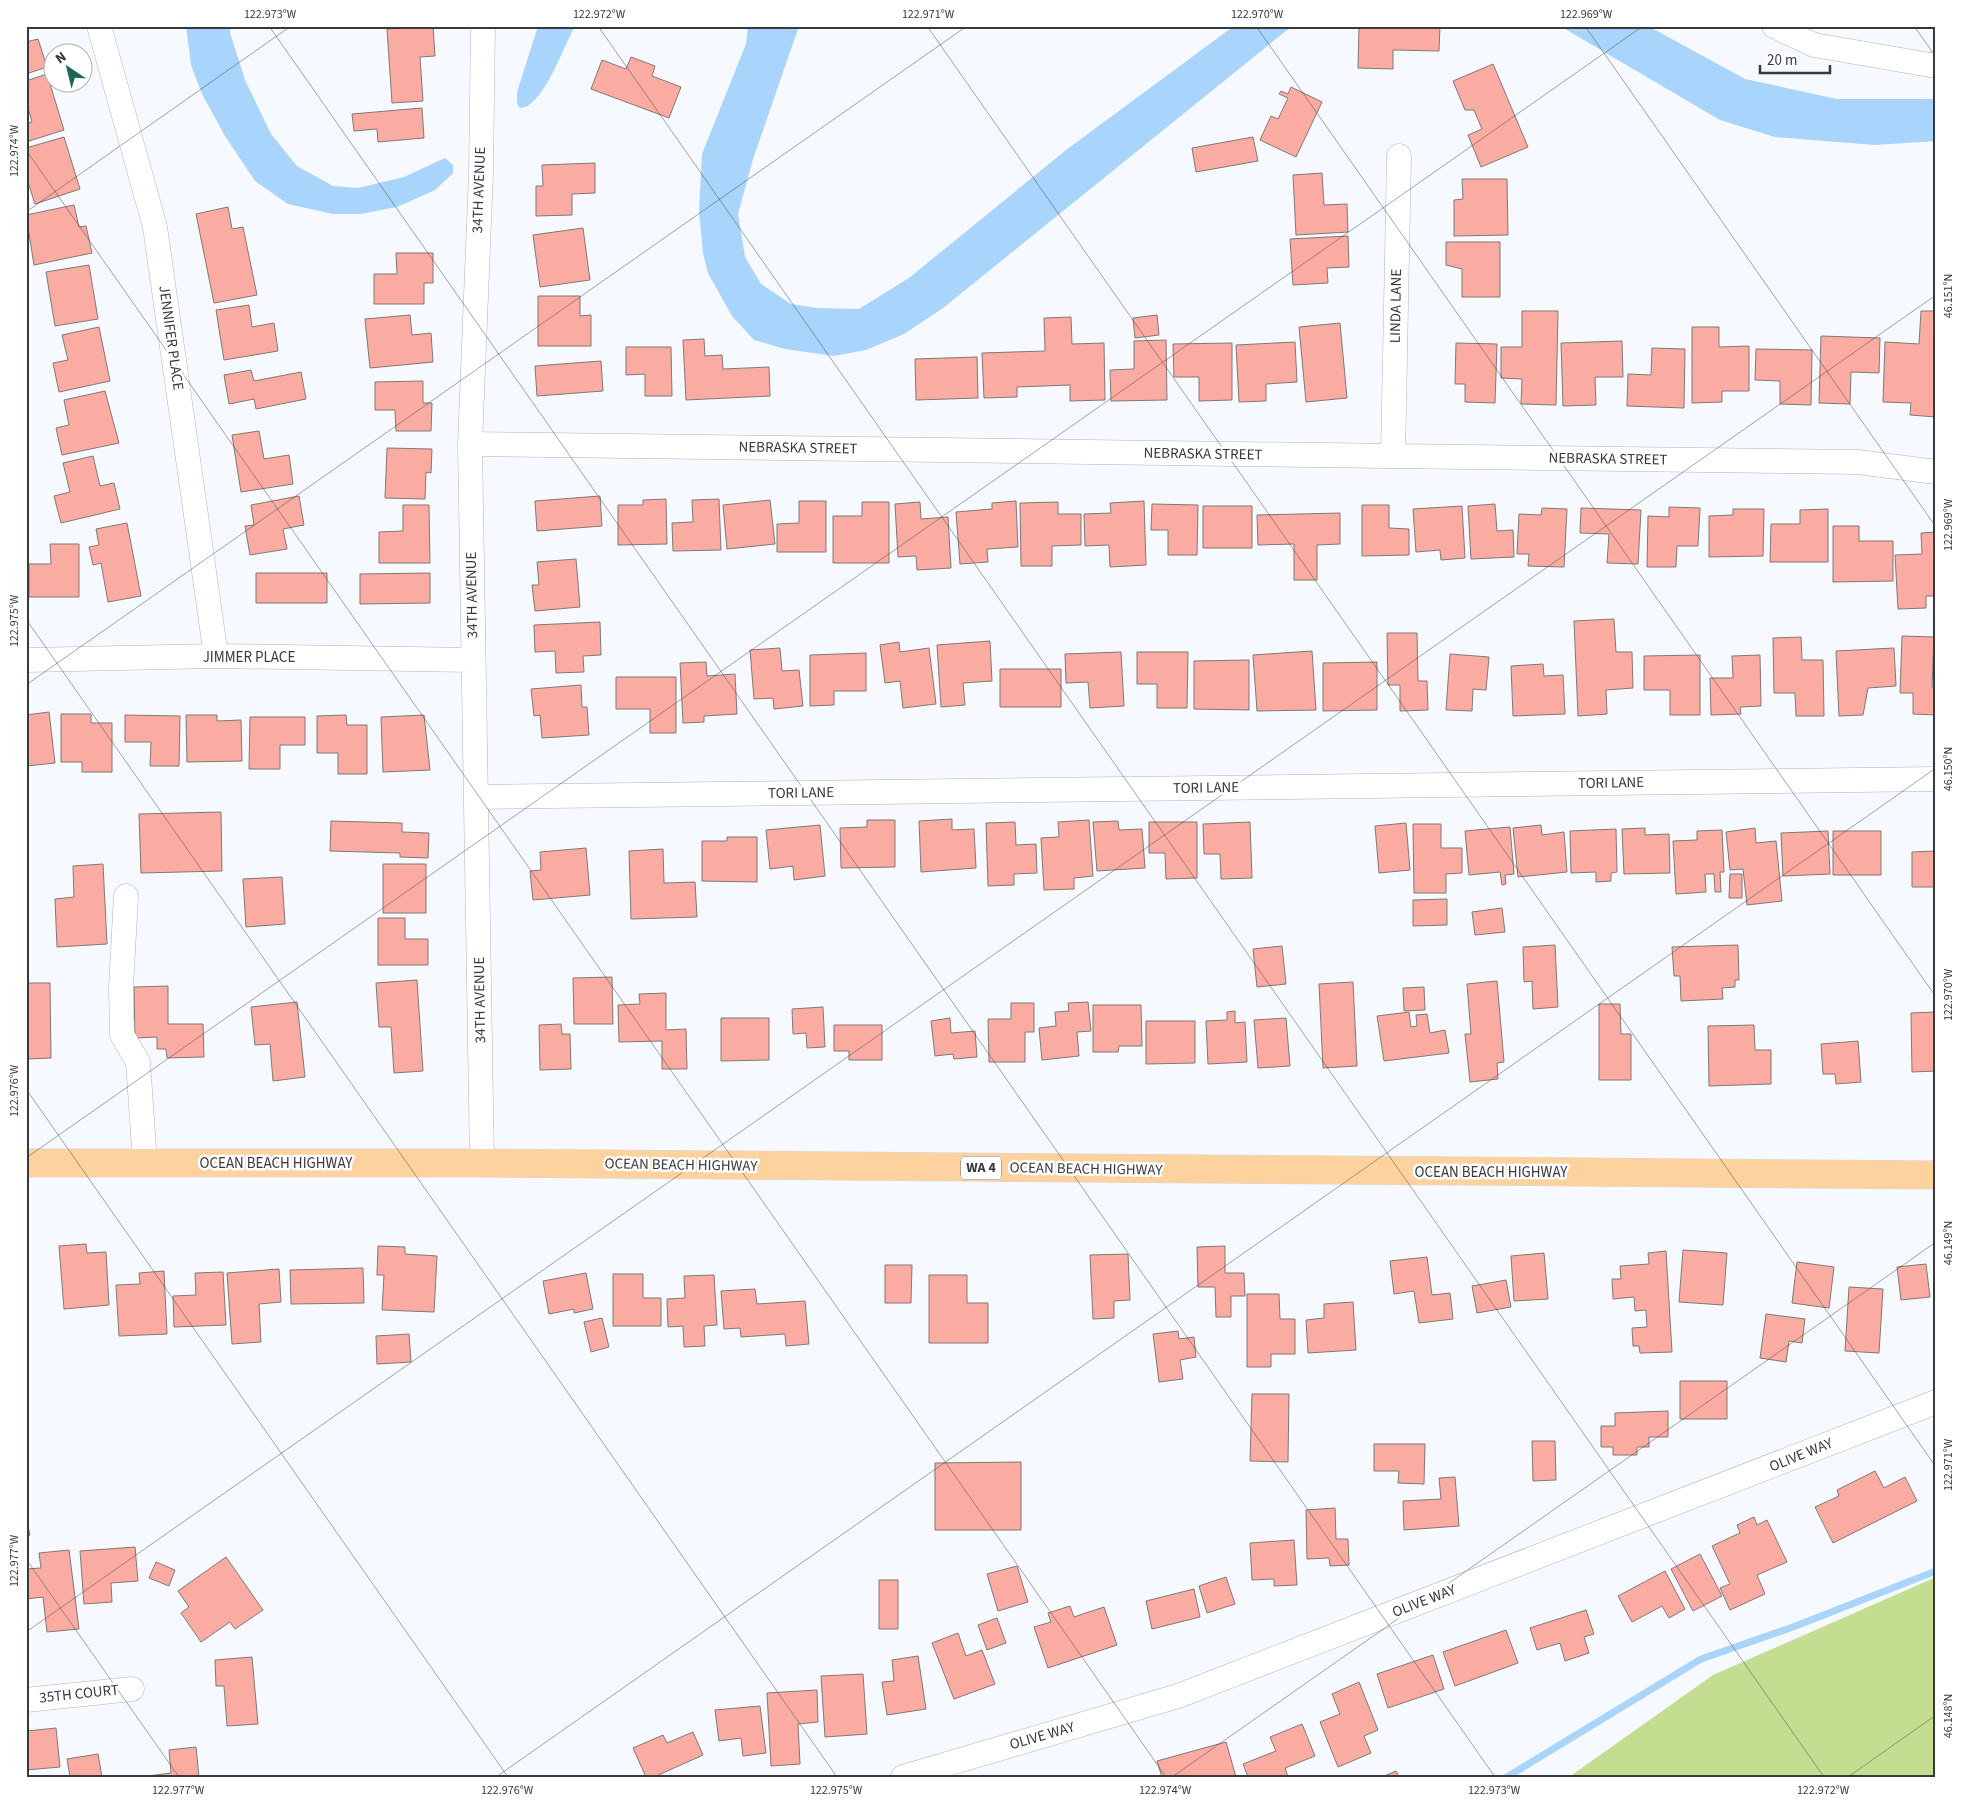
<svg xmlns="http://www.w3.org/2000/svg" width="1962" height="1803" font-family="'Source Sans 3',sans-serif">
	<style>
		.green { fill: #c4de91 }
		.water { fill: #a9d4fb }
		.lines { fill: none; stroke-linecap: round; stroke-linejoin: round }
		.stream { stroke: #a9d4fb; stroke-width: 7 }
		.building { fill: #fbaca2; stroke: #827775 }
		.minor-casing { stroke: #afb4bd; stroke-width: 25 }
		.major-casing { stroke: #d7d7d8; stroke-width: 29 }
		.minor { stroke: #fff; stroke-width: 24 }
		.major { stroke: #fdd29e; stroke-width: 28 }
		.ticks { fill: none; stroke: #37393d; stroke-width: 1; stroke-opacity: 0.45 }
		.labels { text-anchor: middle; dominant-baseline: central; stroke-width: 5; stroke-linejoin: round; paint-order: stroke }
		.shield { fill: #fff; stroke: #737477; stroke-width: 1 }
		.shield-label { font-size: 14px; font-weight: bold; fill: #37393d }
		.street-label { font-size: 15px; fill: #37393d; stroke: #fff }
		.neatline { fill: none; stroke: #37393d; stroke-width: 2 }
		.ticks-label { font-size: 12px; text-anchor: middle; fill: #37393d }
	</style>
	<rect width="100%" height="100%" fill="#f6f9ff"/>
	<path class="green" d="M1936,1577V1777H1569L1713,1675Z"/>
	<path class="water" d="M186,26H230V33L245,80L271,134L297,166L333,186L358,188L404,177L445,158L453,165V173L435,190L397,207L360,214H333L288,204L255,181L225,136L202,94L191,65Z
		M538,26H575C564,45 543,108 520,108L517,104V92Z
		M748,26H799L753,159L738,214L745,257L761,284L791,304L817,308L859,309L909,278L1066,150L1234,26H1292L943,308L904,334L866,350L834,356L785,349L754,340L732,316L708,273L703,253L699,211L702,154L746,44Z
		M1560,26H1648L1745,79L1837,99H1936V141L1875,145L1775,137L1720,120Z"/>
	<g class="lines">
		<path class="stream" d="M1507,1777L1701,1659L1793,1627L1936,1571"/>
	</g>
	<path class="building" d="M433,26L435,56L420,57L423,101L392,103L387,29Z
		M1359,26H1440L1439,51L1393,50V69L1358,68Z
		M38,39L47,67L26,74V42Z
		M631,57L655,66L652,76L681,87L669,118L591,89L602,60L626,69Z
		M1493,64L1528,147L1481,167L1468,135L1482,129L1474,110H1465L1453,81Z
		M47,74L64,130L26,142V124L32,122L29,111L26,112V81Z
		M1291,87L1322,102L1296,157L1260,140L1271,116L1278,119L1288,98L1279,94L1281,91L1288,94Z
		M422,108L424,138L378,142L377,129L354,131L352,114Z
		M64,137L80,189L35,204L26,176V148Z
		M1253,137L1258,161L1196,172L1192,148Z
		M595,163V193L572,194V215L536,216V186H543L542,165Z
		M1322,173L1324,205L1347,204L1348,232L1296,235L1293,175Z
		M1462,179H1507L1508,235L1454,236V200L1463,199Z
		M74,205L79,227L86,226L92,253L34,265L26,215Z
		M228,207L232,229L243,227L257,295L214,303L196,214Z
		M583,228L590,280L540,287L533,235Z
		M1348,236L1349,267L1327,268L1328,283L1293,285L1290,239Z
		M1446,242H1500V297H1462V269L1446,265Z
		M396,253H433V283H424V304H374V274H397Z
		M89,265L98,319L55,326L46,272Z
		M538,296H580V316L591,315V346H538Z
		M249,305L252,327L274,323L278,351L224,360L216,310Z
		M1522,311H1558L1556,405L1521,404L1522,379L1501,378V347H1522Z
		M1921,311H1936V417L1910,415L1911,403L1883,402L1885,342L1919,344Z
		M410,315L412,335L431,333L433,362L370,368L365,319Z
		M1157,315L1159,335L1135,338L1133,318Z
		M1071,317L1072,344L1104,343L1105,400L1070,401V385L1017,387V397L984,398L982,353L1045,351L1044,318Z
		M1340,323L1347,398L1306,402L1299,327Z
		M99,327L110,381L59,392L53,363L68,360L62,335Z
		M1692,327H1719V347L1749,346V391H1722V402L1692,403Z
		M1821,336L1880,338L1879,373L1851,372L1850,404L1819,403Z
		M704,339L705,356L722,355L723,369L769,367L770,396L686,400L683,340Z
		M1166,340L1167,400L1111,401L1110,370L1134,369V341Z
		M1622,341L1623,377H1595L1596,405L1563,406L1561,343Z
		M1295,342L1297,382L1266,384V401L1239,402L1236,345Z
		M1232,343V400L1199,401V377H1174L1173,344Z
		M1456,343L1497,344L1495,403L1465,402V384H1455Z
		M626,347H671L672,396H645V374L626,375Z
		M1652,348L1685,349L1684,408L1627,406L1628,374L1651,375Z
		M1756,349L1812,350L1811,405L1780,404V381L1755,380Z
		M977,357L978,398L916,400L915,359Z
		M601,361L603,391L537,396L535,366Z
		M251,370L254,381L301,372L306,399L256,409L254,399L229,404L224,375Z
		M423,381V403H432L431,431H396L395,410H375V382Z
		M105,391L119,443L62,455L56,428L69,425L64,400Z
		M259,431L264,459L289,455L293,484L241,492L232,435Z
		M387,448L432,449L431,473L426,472L425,499L385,498Z
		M93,456L100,486L114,483L120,509L61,523L54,496L70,492L63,463Z
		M299,496L304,525L283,529L287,549L250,555L245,526L254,525L251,505Z
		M600,496L602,526L537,531L535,501Z
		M666,499L667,544L618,545V505H643V500Z
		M719,499L721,550L673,551L672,523L693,522L692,500Z
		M770,500L775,544L727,549L723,505Z
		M799,501H826V552H777V524L799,523Z
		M1016,501L1018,547L987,549L988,562L960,564L956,512L992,509V503Z
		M1144,501L1146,565L1110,567L1109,545L1085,546L1084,514L1111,513L1110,503Z
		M862,502H889V563H833V516H862Z
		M920,502L921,519L948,517L951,568L917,570L916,556L898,557L895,504Z
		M1058,502V514H1081V545L1052,546V566H1021L1020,503Z
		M1152,504L1198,505L1197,555H1168V530H1151Z
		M1495,504L1497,531L1513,530L1514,557L1471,559L1468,506Z
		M403,505H429L430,563H379V532L403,531Z
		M1362,505H1389V528L1409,529V555L1362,556Z
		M1203,506H1252V548H1203Z
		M1462,506L1465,558L1441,560L1440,550L1416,552L1413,509Z
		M1669,507L1700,508L1698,546H1677L1676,567H1647L1648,516L1669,517Z
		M1542,508L1567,509L1564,567L1528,566L1529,554H1517L1519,514L1541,515Z
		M1581,508L1641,510L1638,564L1607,563L1609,534L1580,533Z
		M1733,509H1764L1763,556L1709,557V516L1733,515Z
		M1828,509V562H1770L1771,524H1800V510Z
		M1340,513V544L1317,545V580H1294V544L1258,545L1257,515Z
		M127,523L141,596L108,602L101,563L93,565L89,547L99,545L96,529Z
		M1833,526H1859V541H1893V581L1833,582Z
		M1936,532V596H1926V608L1898,609L1895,555L1922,554L1921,533Z
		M50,544H79V597H29V564H51Z
		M576,559L580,607L535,611L532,585H539L537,562Z
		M256,573H327V603H256Z
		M430,573V603L360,604V574Z
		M1614,619L1616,652H1632L1633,688L1606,690L1607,714L1578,716L1574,621Z
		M600,622L601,655L583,656L584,672L556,673L555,651L535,652L534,625Z
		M1387,633H1417L1418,681H1427L1428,710L1400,711V685H1388Z
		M1902,636L1934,637L1932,687H1936V715L1913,714V693H1900Z
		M1801,637L1802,660H1823L1824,716H1796L1795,693H1774L1773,638Z
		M990,641L992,681L963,683L965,705L941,707L937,645Z
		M899,642L900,652L929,648L936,704L903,708L900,681L885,683L880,645Z
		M780,648L782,671L799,670L803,706L774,709L773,698L754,699L750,650Z
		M1894,648L1896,686L1868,688L1863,715L1839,716L1836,651Z
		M1312,651L1316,710L1257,711L1253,655Z
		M1121,652L1124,706L1090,708L1088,682L1066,683L1065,654Z
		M1137,652H1188L1187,708H1157V684H1137Z
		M866,653V691H834V705L810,706V655Z
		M1450,654L1489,657L1486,690L1473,689L1472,711L1446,710Z
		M1700,655V715H1670V690H1644V656Z
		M1760,655L1761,706L1740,707L1741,714L1711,715L1710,678H1733L1732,656Z
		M1249,660V710L1194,709V661Z
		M706,662L707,676L735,674L737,714L704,716V722L683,723L680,663Z
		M1377,662V710L1323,711V663Z
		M1543,664L1544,676L1563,675L1565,714L1513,716L1511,666Z
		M1000,669H1061V707H1000Z
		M616,677H676V733H650V709H616Z
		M581,685L582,707H587L589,735L542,738L540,715L534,716L531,689Z
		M49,712L55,763L26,766V715Z
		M61,714H91V723H112V772H82V762H61Z
		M125,715L180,716L179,766H150L151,742H125Z
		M186,715H217V721L241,720L242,761L187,762Z
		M346,715L347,725H367V774H338V753H317V716Z
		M424,715L430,770L383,772L381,717Z
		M250,717H305V745H280V769H249Z
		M221,812L222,871L141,873L139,814Z
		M952,819V830L974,829L976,868L921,872L919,821Z
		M867,820H895V867L841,868L840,828L867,827Z
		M1089,820L1093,876L1074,878V889L1044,890L1041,838L1059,837L1058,822Z
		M331,821L402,823V832L429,833L428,858L400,857V853L330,851Z
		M1118,821L1119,830L1142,829L1145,868L1097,871L1093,822Z
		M1015,822L1016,845L1036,844L1037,873L1014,874V885L988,886L986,823Z
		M1149,822H1197V878L1166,879L1165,853H1149Z
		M1250,822L1252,878L1221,879L1220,854H1204L1203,824Z
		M1406,823L1410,870L1379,873L1375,826Z
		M1413,824H1441V848H1462V873L1446,874V893H1414Z
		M820,825L825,876L794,880L793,866L770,869L766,830Z
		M1541,825L1542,835L1564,832L1567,872L1518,877L1513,828Z
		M1510,827L1514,874L1505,875L1506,884L1502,885L1500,872L1469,875L1465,831Z
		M1645,828V835L1669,834L1670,873L1624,874L1622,829Z
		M1755,828L1756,843L1776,841L1782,901L1747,905L1743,869L1730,870L1726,832Z
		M1616,829L1617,872L1611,873V881L1596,882V872L1571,873L1570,831Z
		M1722,830L1724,872H1720L1721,892H1715L1714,874H1705L1706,892L1676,894L1673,841L1697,840V831Z
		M1828,831L1830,874L1783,876L1781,833Z
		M1833,831H1881V875H1833Z
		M727,837H757V882L702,881V841H727Z
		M586,848L590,895L533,900L530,871L541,870L540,852Z
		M663,849L664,883L695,882L697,917L631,919L629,851Z
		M1936,851V887H1912V852Z
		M103,864L107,944L57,947L55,899L74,897L73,866Z
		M383,864H426V913H383Z
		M1730,874H1742V898H1729Z
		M282,877L285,924L246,927L243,879Z
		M1447,899V925L1413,926V900Z
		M1502,908L1505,932L1475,935L1472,912Z
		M378,918H405V939H428V965H378Z
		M1555,945L1558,1007L1533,1009L1532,981L1524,982L1523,947Z
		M1738,945L1739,980H1735V987L1722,988L1723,999L1681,1001L1680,976H1674L1672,947Z
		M1282,946L1286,984L1257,987L1253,949Z
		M612,977L613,1024H574L573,978Z
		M417,980L423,1071L394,1073L391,1027H379L376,983Z
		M1497,981L1504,1062L1497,1063L1498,1079L1470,1082L1465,1034H1471L1467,984Z
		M1353,982L1357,1066L1323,1068L1319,984Z
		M26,983H50L51,1058L26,1059Z
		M168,986V1024H203L204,1057L167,1058L166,1049H157V1037L135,1038L134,987Z
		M1424,987L1425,1010L1404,1011L1403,988Z
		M666,993V1030L686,1029L687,1069H662V1041L619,1042L618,1005L640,1004L639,994Z
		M297,1002L305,1077L273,1081L270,1044L255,1045L251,1007Z
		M1088,1002L1091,1031L1077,1032L1079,1056L1042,1060L1039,1028L1056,1026L1055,1012L1069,1011L1068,1003Z
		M1011,1003H1034V1032H1025V1062H989L988,1019H1011Z
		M1599,1004H1620L1621,1034H1631V1080H1599Z
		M1093,1005H1141L1142,1046H1119L1118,1052H1093Z
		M823,1007L825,1047L807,1048L806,1033L793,1034L792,1009Z
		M1235,1011V1023L1245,1022L1247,1062L1208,1064L1206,1021L1227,1020V1012Z
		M1409,1012L1411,1027L1417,1026L1416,1015L1427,1014L1430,1033L1445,1030L1449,1053L1384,1061L1377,1016Z
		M1936,1012V1071L1912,1072L1911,1013Z
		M721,1018H769V1060L721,1061Z
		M950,1018L951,1033L975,1031L977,1057L954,1059L953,1054L935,1056L931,1021Z
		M1286,1018L1290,1066L1258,1068L1254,1020Z
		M1146,1021H1195V1063L1146,1064Z
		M561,1024L562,1034H570L571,1069L540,1070L539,1025Z
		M834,1025H882V1060H849V1051H834Z
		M1754,1025L1755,1050H1771V1084L1709,1086L1708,1026Z
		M1858,1041L1861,1082L1836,1084L1835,1074H1823L1821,1044Z
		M86,1244L87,1253L106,1252L109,1305L64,1309L59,1246Z
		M378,1246L405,1247V1254L437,1256L434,1312L382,1310L384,1275H377Z
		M1225,1246V1273H1244L1245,1296H1231V1317H1216L1215,1287H1198L1197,1247Z
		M1683,1250L1727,1253L1723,1305L1679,1302Z
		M1666,1251L1672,1352L1640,1353L1639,1346H1633L1632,1328L1647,1327L1646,1310L1635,1311L1634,1297L1613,1299L1612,1279H1621L1620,1266L1649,1264L1648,1253Z
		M1544,1253L1548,1299L1514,1301L1511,1256Z
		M1128,1254L1130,1300L1114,1301V1318L1093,1319L1090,1255Z
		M1427,1257L1432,1295L1450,1293L1453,1319L1419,1323L1414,1291L1394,1294L1390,1261Z
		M1797,1262L1834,1267L1829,1308L1792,1303Z
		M1926,1264L1930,1297L1901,1300L1897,1267Z
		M885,1265H912L911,1303H885Z
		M363,1268L364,1303L291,1304L290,1270Z
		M279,1269L281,1302L259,1304L261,1342L232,1344L227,1273Z
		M164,1271L167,1334L119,1336L116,1285L140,1284L139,1273Z
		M223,1272L226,1325L174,1327L173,1296L196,1295L195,1273Z
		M586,1273L593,1309L574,1313V1309L549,1314L543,1281Z
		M613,1274H643V1298H661V1326H613Z
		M714,1275L717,1325L704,1326L705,1346L684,1347L683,1326L668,1327L667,1299L685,1298L684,1276Z
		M929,1275H967V1303H988V1343H929Z
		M1506,1280L1511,1307L1477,1313L1472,1286Z
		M1849,1287L1883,1289L1879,1353L1845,1351Z
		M755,1289L757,1304L805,1301L809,1344L786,1346L785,1334L741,1337L740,1328L724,1329L721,1291Z
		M1247,1294H1279L1280,1319H1295V1354H1271V1367H1247Z
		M1353,1302L1356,1350L1308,1353L1306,1320L1324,1318V1304Z
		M1766,1314L1805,1319L1802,1343L1789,1341L1786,1362L1760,1358Z
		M602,1318L609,1347L591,1352L584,1322Z
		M1178,1331L1179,1339L1194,1337L1196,1357L1180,1360L1183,1379L1159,1382L1153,1334Z
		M409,1334L411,1362L377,1364L376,1336Z
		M1680,1381H1727V1419H1680Z
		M1252,1394H1289L1288,1462L1250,1461Z
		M1668,1411V1437H1649V1447H1637V1455H1613V1447H1601V1426H1615V1413Z
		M1532,1441H1555L1556,1480L1533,1481Z
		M1374,1444H1425L1424,1484L1398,1483L1399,1471H1374Z
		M1021,1462V1530H935V1463Z
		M1875,1471L1884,1488L1905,1477L1917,1501L1833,1543L1815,1507L1839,1496L1837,1490Z
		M1455,1477L1459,1526L1404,1530L1403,1501L1441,1499L1439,1478Z
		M1335,1508L1336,1539H1348L1349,1565L1330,1566L1329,1558L1307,1559L1306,1510Z
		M26,1517L30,1535L26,1536Z
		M1754,1517L1757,1525L1767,1520L1787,1562L1757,1575L1765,1594L1730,1610L1720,1588L1730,1584L1712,1546L1740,1533L1737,1525Z
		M1294,1540L1297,1585L1274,1586V1579L1252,1580L1250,1543Z
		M135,1547L138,1581L111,1583L112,1602L84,1604L80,1551Z
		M69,1550L79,1629L47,1632L43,1597L26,1599V1569L41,1568L39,1553Z
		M1700,1554L1722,1596L1693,1611L1671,1569Z
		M226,1557L263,1610L235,1629L230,1622L201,1642L181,1613L189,1607L178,1591Z
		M156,1562L175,1570L169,1586L149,1578Z
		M1017,1566L1028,1602L998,1611L987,1574Z
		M1665,1571L1685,1609L1669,1618L1662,1606L1632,1622L1618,1596Z
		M1226,1577L1235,1604L1207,1613L1199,1586Z
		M879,1580H898V1629H879Z
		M1194,1589L1200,1617L1152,1629L1146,1601Z
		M1070,1606L1074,1617L1104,1607L1117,1645L1048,1668L1034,1627L1051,1622L1048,1613Z
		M1586,1610L1594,1634L1584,1637L1589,1653L1565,1661L1560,1643L1537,1650L1530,1628Z
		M997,1618L1006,1643L987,1650L978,1625Z
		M1506,1630L1518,1663L1455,1686L1443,1652Z
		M958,1633L966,1656L982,1650L995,1684L954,1699L932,1643Z
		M1433,1655L1444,1689L1388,1708L1377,1674Z
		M918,1656L926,1709L887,1715L882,1682L894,1681L892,1660Z
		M252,1657L258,1724L227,1726L224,1686H216L215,1660Z
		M863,1674L867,1734L825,1737L821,1676Z
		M1359,1682L1378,1730L1364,1736L1371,1753L1338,1767L1320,1722L1340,1714L1332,1694Z
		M817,1690L818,1722L798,1724L800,1764L771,1766L767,1693Z
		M760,1706L766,1753L743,1756L741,1738L719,1741L715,1710Z
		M1302,1724L1315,1756L1285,1768L1288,1777H1248L1243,1764L1276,1751L1270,1737Z
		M56,1728L60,1767L26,1770L27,1731Z
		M693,1732L703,1755L654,1777H646L633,1748L663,1735L667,1743Z
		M1226,1742L1236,1777H1162L1157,1761Z
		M196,1747L199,1777H140L171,1773L169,1750Z
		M98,1754L102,1777H70L67,1759Z
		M1396,1771L1399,1777H1382Z"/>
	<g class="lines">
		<defs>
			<path id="minor" d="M99,26L155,227L216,656
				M1774,26L1814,45L1930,65L1936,64
				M470,444L1858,462L1936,472
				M1393,456L1399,156
				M26,660L216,656L472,660
				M477,797L1936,779
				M126,896L121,987L122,1035L138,1062L145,1163
				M482,1163L470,444L481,173L483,26
				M26,1700L132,1689
				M903,1777L1178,1696L1936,1402"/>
			<path id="major" d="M26,1163H482L1936,1175"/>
		</defs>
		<use href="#minor" class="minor-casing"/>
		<use href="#major" class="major-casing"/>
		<use href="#minor" class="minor"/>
		<use href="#major" class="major"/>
	</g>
	<path class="ticks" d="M269,26L1495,1777M598,26L1824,1777M927,26L1936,1467M1256,26L1936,997M1585,26L1936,527M1914,26L1936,57M26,150L1166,1777M26,212L291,26M26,619L837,1777M26,685L967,26M26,1089L508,1777M26,1158L1643,26M26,1559L179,1777M26,1632L1936,295M496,1777L1936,768M1172,1777L1936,1242M1848,1777L1936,1715"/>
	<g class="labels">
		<rect class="shield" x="961" y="1156.5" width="40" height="23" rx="4"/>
		<g class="shield-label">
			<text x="981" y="1168">WA 4</text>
		</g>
		<g class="street-label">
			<text transform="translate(479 190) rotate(-88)">34TH AVENUE</text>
			<text transform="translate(1396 306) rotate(-89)">LINDA LANE</text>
			<text transform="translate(171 338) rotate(82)">JENNIFER PLACE</text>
			<text transform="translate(798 448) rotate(1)">NEBRASKA STREET</text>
			<text transform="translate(1203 454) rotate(1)">NEBRASKA STREET</text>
			<text transform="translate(1608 459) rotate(1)">NEBRASKA STREET</text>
			<text transform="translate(472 595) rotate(-91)">34TH AVENUE</text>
			<text x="249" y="657">JIMMER PLACE</text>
			<text transform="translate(1611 783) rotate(-1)">TORI LANE</text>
			<text transform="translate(1206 788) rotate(-1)">TORI LANE</text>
			<text transform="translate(801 793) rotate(-1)">TORI LANE</text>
			<text transform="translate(480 1000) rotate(-91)">34TH AVENUE</text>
			<text x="276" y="1163">OCEAN BEACH HIGHWAY</text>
			<text transform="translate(681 1165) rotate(1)">OCEAN BEACH HIGHWAY</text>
			<text transform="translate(1086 1169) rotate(1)">OCEAN BEACH HIGHWAY</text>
			<text x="1491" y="1172">OCEAN BEACH HIGHWAY</text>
			<text transform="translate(1801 1455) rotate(-22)">OLIVE WAY</text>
			<text transform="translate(1424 1601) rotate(-21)">OLIVE WAY</text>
			<text transform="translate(79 1694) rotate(-6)">35TH COURT</text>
			<text transform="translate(1042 1736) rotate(-16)">OLIVE WAY</text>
		</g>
	</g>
	<rect width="1962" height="1803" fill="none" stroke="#ffffff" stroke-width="55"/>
	<g transform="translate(68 68) rotate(325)"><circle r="24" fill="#ffffff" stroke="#afb0b1"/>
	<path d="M0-4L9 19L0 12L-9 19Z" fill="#1e6457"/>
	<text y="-8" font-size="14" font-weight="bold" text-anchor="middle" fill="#37393d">N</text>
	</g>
	<path d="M1760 65v8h70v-8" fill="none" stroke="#37393d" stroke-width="2.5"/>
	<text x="1767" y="65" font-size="15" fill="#37393d" stroke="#ffffff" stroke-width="4" paint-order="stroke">20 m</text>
	<rect x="28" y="28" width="1906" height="1748" class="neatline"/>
	<g class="ticks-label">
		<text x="270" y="18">122.973°W</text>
		<text x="599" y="18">122.972°W</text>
		<text x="928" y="18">122.971°W</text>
		<text x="1257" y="18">122.970°W</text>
		<text x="1586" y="18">122.969°W</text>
		<text transform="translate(14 151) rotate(-90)" y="4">122.974°W</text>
		<text transform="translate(1948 296) rotate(-90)" y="4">46.151°N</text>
		<text transform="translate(1948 525) rotate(-90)" y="4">122.969°W</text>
		<text transform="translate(14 621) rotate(-90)" y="4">122.975°W</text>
		<text transform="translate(1948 769) rotate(-90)" y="4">46.150°N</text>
		<text transform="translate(1948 995) rotate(-90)" y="4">122.970°W</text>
		<text transform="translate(14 1091) rotate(-90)" y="4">122.976°W</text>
		<text transform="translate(1948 1243) rotate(-90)" y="4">46.149°N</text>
		<text transform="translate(1948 1465) rotate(-90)" y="4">122.971°W</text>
		<text transform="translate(14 1561) rotate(-90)" y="4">122.977°W</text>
		<text transform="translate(1948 1716) rotate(-90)" y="4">46.148°N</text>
		<text x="178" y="1794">122.977°W</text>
		<text x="507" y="1794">122.976°W</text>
		<text x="836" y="1794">122.975°W</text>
		<text x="1165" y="1794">122.974°W</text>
		<text x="1494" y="1794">122.973°W</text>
		<text x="1823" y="1794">122.972°W</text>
	</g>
</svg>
